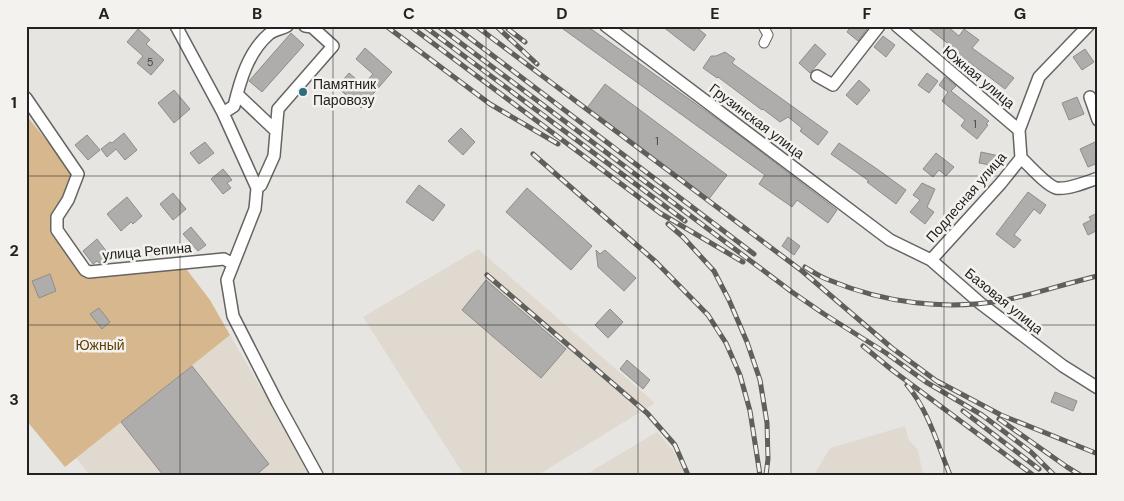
<svg xmlns="http://www.w3.org/2000/svg" width="1124" height="501" font-family="'DM Sans',sans-serif">
	<style>
		.built { fill: #e0d9d0 }
		.green { fill: #d7b88e }
		.building { fill: #afadab; stroke: #8f8d8a }
		.lines { fill: none; stroke-linecap: round; stroke-linejoin: round }
		.pedestrian-casing { stroke: #656461; stroke-width: 11 }
		.minor-casing { stroke: #656461; stroke-width: 14 }
		.pedestrian { stroke: #fff; stroke-width: 9 }
		.minor { stroke: #fff; stroke-width: 11 }
		.rail-casing { stroke: #5f5f5c; stroke-width: 5 }
		.rail { stroke: #f4f2ef; stroke-width: 3; stroke-dasharray: 9; stroke-linecap: butt }
		.grid { fill: none; stroke: #222220; stroke-width: 1; stroke-opacity: 0.55 }
		.poi-dot { fill: #2e6c82; stroke: #f4f2ef; stroke-width: 2 }
		.labels { text-anchor: middle; dominant-baseline: central; stroke-width: 5; stroke-linejoin: round; paint-order: stroke }
		.number-label { font-size: 11px; fill: #454543 }
		.street-label { font-size: 14px; fill: #222220; stroke: #f4f2ef }
		.poi-label { font-size: 14px; fill: #222220; stroke: #f4f2ef; text-anchor: start }
		.park-label { font-size: 14px; fill: #603f02; stroke: #f4f2ef }
		.neatline { fill: none; stroke: #222220; stroke-width: 2 }
		.grid-label { font-size: 16px; text-anchor: middle; font-weight: bold; fill: #222220 }
	</style>
	<rect width="100%" height="100%" fill="#e7e5e2"/>
	<path class="built" d="M478,249L655,403L538,475H464L363,317Z
		M230,335L312,475H90L76,458Z
		M905,426L909,440L918,450L923,475H814L830,448Z
		M657,432L673,450L685,475H585Z"/>
	<path class="green" d="M26,115L77,178L57,230L85,270L184,266L210,300L230,335L65,467L26,420Z"/>
	<path class="building" d="M559,26H586L594,31L731,129L837,210L828,223L797,200L792,207L759,184L765,175Z
		M662,26H695L706,35L694,51Z
		M851,26H869L858,41L847,32Z
		M926,26H947L959,36L964,29L979,40L972,48L1014,78L1005,89L984,73L964,59L963,60L949,49L951,46Z
		M138,29L150,40L146,44L164,60L151,75L137,63L143,56L127,42Z
		M291,33L304,45L262,92L249,81Z
		M883,36L895,45L886,57L874,47Z
		M815,44L826,54L810,73L799,63Z
		M365,48L392,72L361,108L337,87L349,73L363,85L373,74L356,59Z
		M1085,49L1094,62L1082,70L1073,57Z
		M725,52L735,59L732,63L828,132L818,145L800,131L802,128L788,117L780,122L763,109L762,110L718,77L717,78L703,68L711,56H716Z
		M927,73L938,81L929,93L918,85Z
		M945,77L956,86L951,91L989,121L986,124L988,125L977,139L961,126L965,120L942,101L948,92L939,85Z
		M859,80L870,90L857,105L846,95Z
		M605,84L727,175L709,199L587,108Z
		M174,90L190,109L174,123L158,103Z
		M1077,97L1084,114L1069,120L1062,103Z
		M461,128L475,142L463,155L448,141Z
		M124,133L137,150L125,160L116,149L107,157L101,149L110,142L112,143Z
		M87,135L100,150L88,160L75,145Z
		M205,142L214,153L199,164L190,153Z
		M1095,142L1098,148V163L1088,167L1080,149Z
		M839,143L877,169L906,190L896,204L867,182L869,181L831,154Z
		M981,152L1004,157L1001,167L979,163Z
		M936,153L954,167L946,176L939,170L933,177L923,169Z
		M223,169L232,180L227,183L231,188L223,194L211,179Z
		M922,183L935,189L927,207L934,212L925,224L910,212L920,200L913,195Z
		M419,185L445,205L433,221L406,202Z
		M527,188L592,246L571,270L506,212Z
		M1028,192L1046,205L1040,214L1034,209L1014,235L1021,240L1014,248L996,234Z
		M173,193L186,209L173,220L160,204Z
		M127,197L142,216L133,224L131,222L121,231L107,214Z
		M1098,213V234L1096,231L1088,235L1083,224L1091,220L1089,217Z
		M191,227L206,245L198,251L183,234Z
		M788,237L800,246L794,255L782,246Z
		M97,239L110,256L101,263H99L97,261L93,264L83,251Z
		M596,250L600,254L605,250L636,278L624,291L598,267Z
		M50,274L56,291L39,298L32,281Z
		M486,280L566,349L541,378L462,310Z
		M99,308L110,322L102,329L90,314Z
		M610,309L623,322L608,338L595,325Z
		M627,360L650,380L643,389L620,369Z
		M192,366L269,464L256,475H163L121,422Z
		M1055,392L1077,401L1073,411L1051,402Z"/>
	<g class="lines">
		<defs>
			<path id="pedestrian" d="M763,26L768,35L764,43"/>
			<path id="minor" d="M176,26L223,113L257,188L255,209L227,280L233,316L277,402L317,475
				M606,26L890,240L931,260L980,303L1063,366L1098,388
				M897,26L1019,130
				M817,76L833,85L879,26
				M237,94L276,131
				M1090,97L1098,120
				M26,98L78,174L68,200L57,217V230L85,270L89,272L224,259L233,264
				M223,113L234,106C240,81 248,52 269,34C274,30 282,29 287,26
				M1021,158C1029,165 1046,185 1056,188C1067,190 1087,182 1098,178
				M257,188L261,185L274,156L278,109L333,46L312,27L305,26
				M931,260L1001,183L1021,158L1019,130L1039,77L1088,26"/>
		</defs>
		<use href="#pedestrian" class="pedestrian-casing"/>
		<use href="#minor" class="minor-casing"/>
		<use href="#pedestrian" class="pedestrian"/>
		<use href="#minor" class="minor"/>
		<defs>
			<path id="rail" d="M386,26L490,104L558,144
				M410,26L660,213L743,262
				M424,26L685,221
				M438,26L792,292L824,314L886,353L926,382L982,415L1031,452L1054,475
				M454,26L754,254
				M476,26L802,271L892,348L942,385
				M496,26L537,64
				M508,29L525,42
				M533,154L656,262L708,315L726,343L740,375L750,411L760,475
				M668,224L683,237L714,271L729,300L747,342L760,380L767,423L768,459L766,475
				M805,267C813,272 820,277 829,280C884,303 946,311 1005,300C1036,294 1067,283 1098,276
				M487,275L647,413L675,445L688,475
				M863,346L892,370L1033,475
				M937,381L1001,415L1098,454
				M907,385C928,410 938,445 950,475
				M963,411L1039,469
				M999,419L1067,467L1080,475"/>
		</defs>
		<use href="#rail" class="rail-casing"/>
		<use href="#rail" class="rail"/>
	</g>
	<path class="grid" d="M180,26V475M333,26V475M486,26V475M638,26V475M791,26V475M944,26V475M26,176H1098M26,325H1098"/>
	<circle class="poi-dot" cx="303" cy="92" r="5"/>
	<g class="labels">
		<g class="number-label">
			<text x="150" y="62">5</text>
			<text x="975" y="124">1</text>
			<text x="657" y="141">1</text>
		</g>
		<g class="street-label">
			<text transform="translate(979 77) rotate(40)">Южная улица</text>
			<text transform="translate(757 121) rotate(37)">Грузинская улица</text>
			<text transform="translate(966 197) rotate(-49)">Подлесная улица</text>
			<text transform="translate(147 251) rotate(-5)">улица Репина</text>
			<text transform="translate(1004 301) rotate(39)">Базовая улица</text>
		</g>
		<g class="poi-label">
			<text x="313" y="84">Памятник<tspan x="313" dy="16">Паровозу</tspan></text>
		</g>
		<g class="park-label">
			<text x="100" y="345">Южный</text>
		</g>
	</g>
	<rect width="1124" height="501" fill="none" stroke="#f4f2ef" stroke-width="55"/>
	<rect x="28" y="28" width="1068" height="446" class="neatline"/>
	<g class="grid-label">
		<text x="104" y="19">A</text>
		<text x="257" y="19">B</text>
		<text x="409" y="19">C</text>
		<text x="562" y="19">D</text>
		<text x="715" y="19">E</text>
		<text x="867" y="19">F</text>
		<text x="1020" y="19">G</text>
		<text x="14" y="108">1</text>
		<text x="14" y="256">2</text>
		<text x="14" y="405">3</text>
	</g>
</svg>
